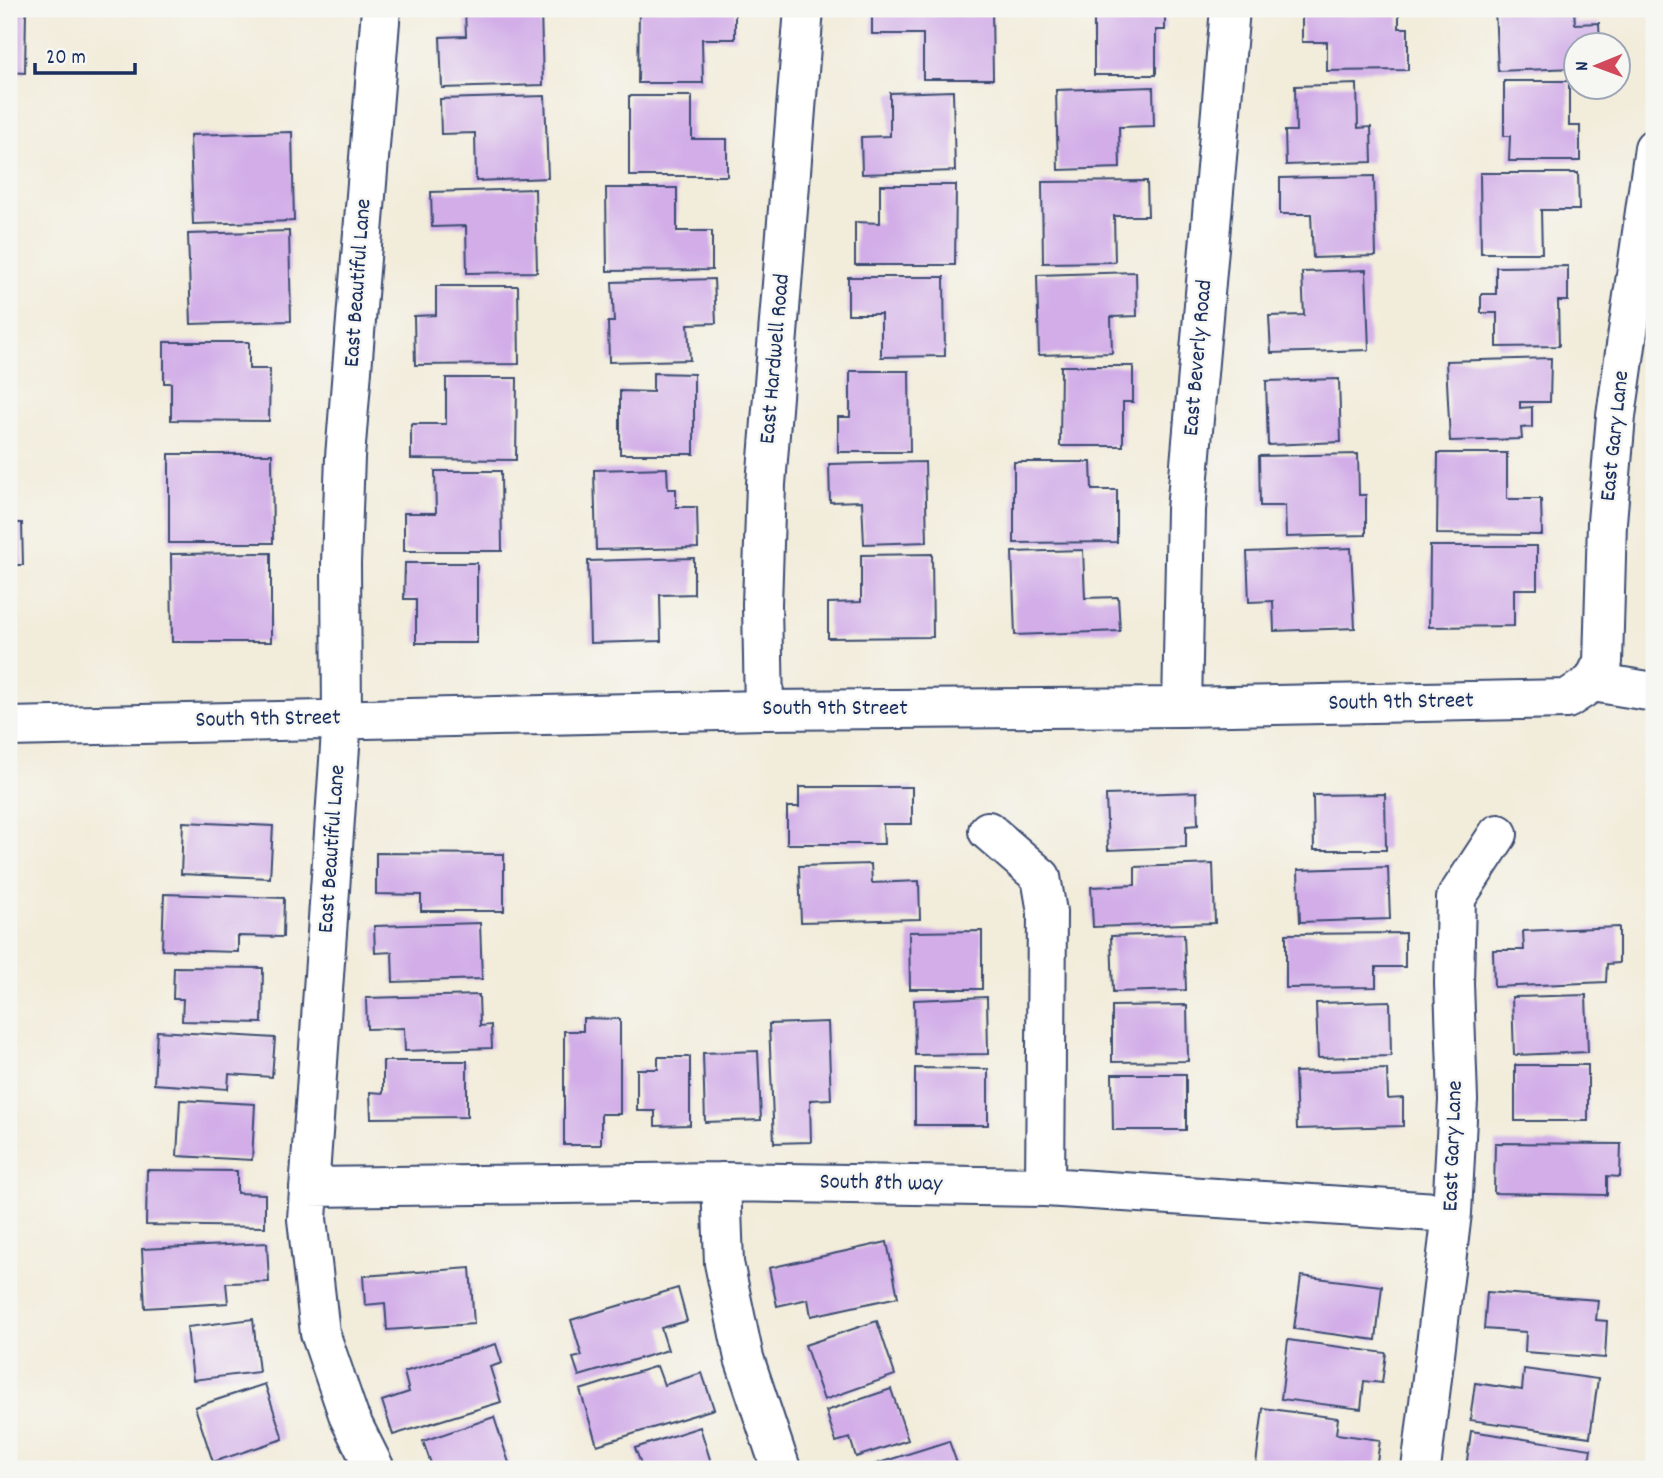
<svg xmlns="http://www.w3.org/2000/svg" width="1663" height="1478" font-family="Dekko,sans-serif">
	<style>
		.building { fill: #d2ade8 }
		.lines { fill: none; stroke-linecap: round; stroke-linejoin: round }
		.street-casing { stroke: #3b4b71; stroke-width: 42 }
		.street { stroke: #fff; stroke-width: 38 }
		.labels { text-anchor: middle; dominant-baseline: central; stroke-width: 5; stroke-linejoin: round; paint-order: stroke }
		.street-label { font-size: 23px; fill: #1b2f5e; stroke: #f6f6f2 }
	</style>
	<rect width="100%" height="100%" fill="#f6f6f2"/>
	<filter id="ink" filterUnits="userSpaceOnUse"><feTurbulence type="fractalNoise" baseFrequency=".0143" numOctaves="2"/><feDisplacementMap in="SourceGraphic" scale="14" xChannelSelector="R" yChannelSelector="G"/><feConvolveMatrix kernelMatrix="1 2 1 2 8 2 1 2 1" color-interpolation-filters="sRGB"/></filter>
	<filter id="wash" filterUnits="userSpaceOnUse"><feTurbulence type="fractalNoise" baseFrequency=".00686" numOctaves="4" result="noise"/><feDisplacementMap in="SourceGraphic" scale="28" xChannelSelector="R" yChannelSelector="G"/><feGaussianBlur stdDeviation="1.57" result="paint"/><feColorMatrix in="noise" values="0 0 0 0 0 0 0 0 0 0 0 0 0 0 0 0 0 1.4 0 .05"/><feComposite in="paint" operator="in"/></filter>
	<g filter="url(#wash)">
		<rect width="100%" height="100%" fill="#f2ecda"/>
		<g id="blocks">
			<path class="building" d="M9,9H26L25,73L9,72Z
				M465,9H541L543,85L442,88L440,37L466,36Z
				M639,9H735V39H702L703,83H638Z
				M872,9H992L993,79H923V34H872Z
				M1094,9H1165V30H1156V75H1094Z
				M1302,9H1399V28H1408V70L1327,71V42H1302Z
				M1495,9H1574L1575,24L1599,23L1600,46H1576V68L1498,71Z
				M1504,81H1569V126H1580V161H1509L1510,136H1504Z
				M1357,84L1358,128L1371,127L1372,162L1286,165L1285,131H1296L1295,86Z
				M1153,87L1154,126L1119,127L1120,168L1058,170L1056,90Z
				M953,91L955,171L862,174L861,137L890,136V93Z
				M545,96L548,178L476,181L475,133L441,134L440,99Z
				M629,96H692V139H727V176H629Z
				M292,132L294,221L193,224L190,135Z
				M1480,173H1578L1579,210H1541L1542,253H1481Z
				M1374,176L1376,256L1313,258L1311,214H1280V178Z
				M1147,181L1148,216H1114L1115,262L1043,263L1042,182Z
				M880,185H956L955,265H855V222L880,223Z
				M606,188H677V231H712V270L607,271Z
				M535,189L537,272L467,273L466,226L432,227L431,192Z
				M289,231L291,321L191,324L188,234Z
				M1568,266V301H1558L1559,346L1497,347V313H1481V294H1496V267Z
				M1366,270L1369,350L1271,353L1269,316L1304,315L1302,272Z
				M1136,272L1137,316L1111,317L1112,353L1039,355L1037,275Z
				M848,277H944L945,356L881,357V314H848Z
				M714,279L716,323L688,324L690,360L609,362L608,322H614L612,282Z
				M436,286H518L519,364L415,365L414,316L436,315Z
				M164,342H249V369H270L269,421L171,420V383H164Z
				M1551,358L1550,402H1520V408L1532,407V427L1521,428L1522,439L1450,441L1446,361Z
				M1061,366H1133V402H1123V446H1060Z
				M850,371H909L910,452H838V417H850Z
				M653,373L694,374V454H620V391L653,392Z
				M446,378H517L516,460L411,459V424H446Z
				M1339,379L1341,442L1268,445L1266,381Z
				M1438,453H1507V499H1541L1542,535L1437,534Z
				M169,454H272L273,543H169Z
				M1358,454L1359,495H1366V535L1286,537L1285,506H1260L1259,456Z
				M925,462L927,542L864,544L862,501L830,502L829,464Z
				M1014,462H1091L1092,490H1117V542L1014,543Z
				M667,468L668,489H676V507H697L698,548L596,550L594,470Z
				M435,471H501L502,551H404V513H436Z
				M9,523H22L23,565H9Z
				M1430,546H1537V589H1514V626L1429,627Z
				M1351,548L1355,628L1274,631L1273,601L1249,602L1247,552Z
				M1083,550L1085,598L1118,597L1120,631L1015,635L1012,552Z
				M271,553V642H172L171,554Z
				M932,554L933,637L828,638V603L861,602V555Z
				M694,558V594L660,595L661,641L590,643L588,561Z
				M405,563H477V643H416V599H404Z
				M799,787H912V824H883L884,844H787V807H799Z
				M1197,792L1198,825L1186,826V847L1108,850L1106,795Z
				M1385,794L1386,850H1314L1313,795Z
				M183,822L273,826L270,878L181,874Z
				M376,853L504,854V911H421V895L376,894Z
				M871,864L872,883L919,881L920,919L801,922L799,866Z
				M1213,864L1215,923L1093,927L1091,887L1135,885V867Z
				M1388,867L1390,919L1300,922L1298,870Z
				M164,894L284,898L283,937L238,936V952L162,950Z
				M480,923L482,979L393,982L392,952L375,953L374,926Z
				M1619,927V963L1607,964L1606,982L1494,987L1493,950H1524L1523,931Z
				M982,931V989H910L909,932Z
				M1405,933V967H1376V987L1286,988V934Z
				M1184,934L1186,990L1113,992L1111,936Z
				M174,967L263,968L262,1023L182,1021L183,999H173Z
				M479,995L480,1026L491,1025L492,1048L405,1051L404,1028L367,1029L366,998Z
				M1586,995L1588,1052L1514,1055L1512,997Z
				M987,997L988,1054L915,1055L914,1000Z
				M1390,1001L1391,1056L1318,1058L1316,1003Z
				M1187,1005L1188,1061L1112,1062V1006Z
				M583,1018L620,1019V1114H601V1145H564V1031H583Z
				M828,1022L831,1099L810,1100L811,1142L774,1143L769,1024Z
				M157,1031L275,1038L272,1077L229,1074L228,1089L154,1084Z
				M758,1051L761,1120L705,1122L703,1053Z
				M658,1057H690V1125L655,1126V1111H637V1069H658Z
				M383,1061H467V1117L371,1118L370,1092L383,1093Z
				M1515,1065H1588V1121H1515Z
				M915,1068L988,1069V1125H915Z
				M1387,1069L1388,1099L1403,1098V1126L1297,1129L1295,1072Z
				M1112,1074H1186V1130H1113Z
				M180,1100L255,1104L252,1160L177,1156Z
				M1495,1143L1621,1144L1620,1177L1607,1176V1195L1494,1193Z
				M147,1170L237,1171V1193L265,1194V1227L146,1225Z
				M887,1242L898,1297L811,1316L808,1299L777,1306L769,1268Z
				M267,1243L269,1282L226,1283L228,1303L145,1308L142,1249Z
				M470,1268L474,1324L387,1330L385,1303L365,1305L363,1276Z
				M1301,1276L1382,1286L1376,1340L1294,1329Z
				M678,1288L687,1321L661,1328L668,1350L579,1376L573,1358L582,1356L571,1320Z
				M1487,1292L1598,1300L1596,1320L1607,1321L1605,1358L1525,1352L1526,1332L1484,1329Z
				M253,1319L259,1372L193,1380L187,1327Z
				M877,1321L895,1375L824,1400L805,1345Z
				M1288,1340L1386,1353L1382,1383L1364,1381L1361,1409L1281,1399Z
				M496,1344L502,1363L490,1367L501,1402L393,1435L382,1401L409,1392L404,1372Z
				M657,1366L664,1385L702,1373L714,1409L597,1445L580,1390Z
				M1524,1369L1598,1379L1590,1437L1470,1420L1475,1383L1522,1390Z
				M265,1384L283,1439L213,1462L195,1407Z
				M891,1389L908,1440L856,1457L850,1438L836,1442L826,1411Z
				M1263,1408L1338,1418L1336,1434L1380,1440L1376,1469H1293L1256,1464Z
				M494,1417L511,1469H433L423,1441Z
				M700,1427L713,1469H643L635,1448Z
				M1471,1431L1591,1449L1588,1469L1466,1468Z
				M949,1441L959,1469H860Z"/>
		</g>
	</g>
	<g filter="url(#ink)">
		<use href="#blocks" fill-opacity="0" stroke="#3b4b71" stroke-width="2"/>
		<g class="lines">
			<defs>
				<path id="street" d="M1593,682L1603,662L1607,522L1616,416L1654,148
					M1182,707L1186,510L1230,9
					M764,710L762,604L766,484L804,9
					M9,727L764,710L1182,707L1567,699L1593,682L1654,692
					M988,831L1041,877L1047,912L1045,1187
					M721,1182L724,1263L744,1358L781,1469
					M309,1187L721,1182L1045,1187L1452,1213
					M375,1469L349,1417L320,1333L307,1219L342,718L341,563L345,457L381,9
					M1421,1469L1452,1213L1458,1100L1454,983L1456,898L1498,834"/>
			</defs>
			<use href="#street" class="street-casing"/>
			<use href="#street" class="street"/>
		</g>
	</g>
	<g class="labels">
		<g class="street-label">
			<text transform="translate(359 283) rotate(-86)">East Beautiful Lane</text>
			<text transform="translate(1199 358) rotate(-85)">East Beverly Road</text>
			<text transform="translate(776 359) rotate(-85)">East Hardwell Road</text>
			<text transform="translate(1616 436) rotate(-84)">East Gary Lane</text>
			<text transform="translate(1401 703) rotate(-1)">South 9th Street</text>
			<text x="835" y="709">South 9th Street</text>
			<text transform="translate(268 720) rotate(-1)">South 9th Street</text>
			<text transform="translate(333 849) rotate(-86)">East Beautiful Lane</text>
			<text transform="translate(1454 1146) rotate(-88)">East Gary Lane</text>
			<text transform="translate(881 1184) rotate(1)">South 8th way</text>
		</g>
	</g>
	<rect width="1663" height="1478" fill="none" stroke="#f6f6f2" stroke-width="35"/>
	<g transform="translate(1597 66) rotate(269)"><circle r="33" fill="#f6f6f2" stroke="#9ea6b7" stroke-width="2"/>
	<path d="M0-5L12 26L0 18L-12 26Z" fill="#d1495b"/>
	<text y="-10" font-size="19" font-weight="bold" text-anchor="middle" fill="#1b2f5e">N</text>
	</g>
	<path d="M35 63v10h100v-10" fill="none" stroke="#1b2f5e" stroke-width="3.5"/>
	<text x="46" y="63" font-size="21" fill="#1b2f5e" stroke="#f6f6f2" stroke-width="5" paint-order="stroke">20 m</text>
</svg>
